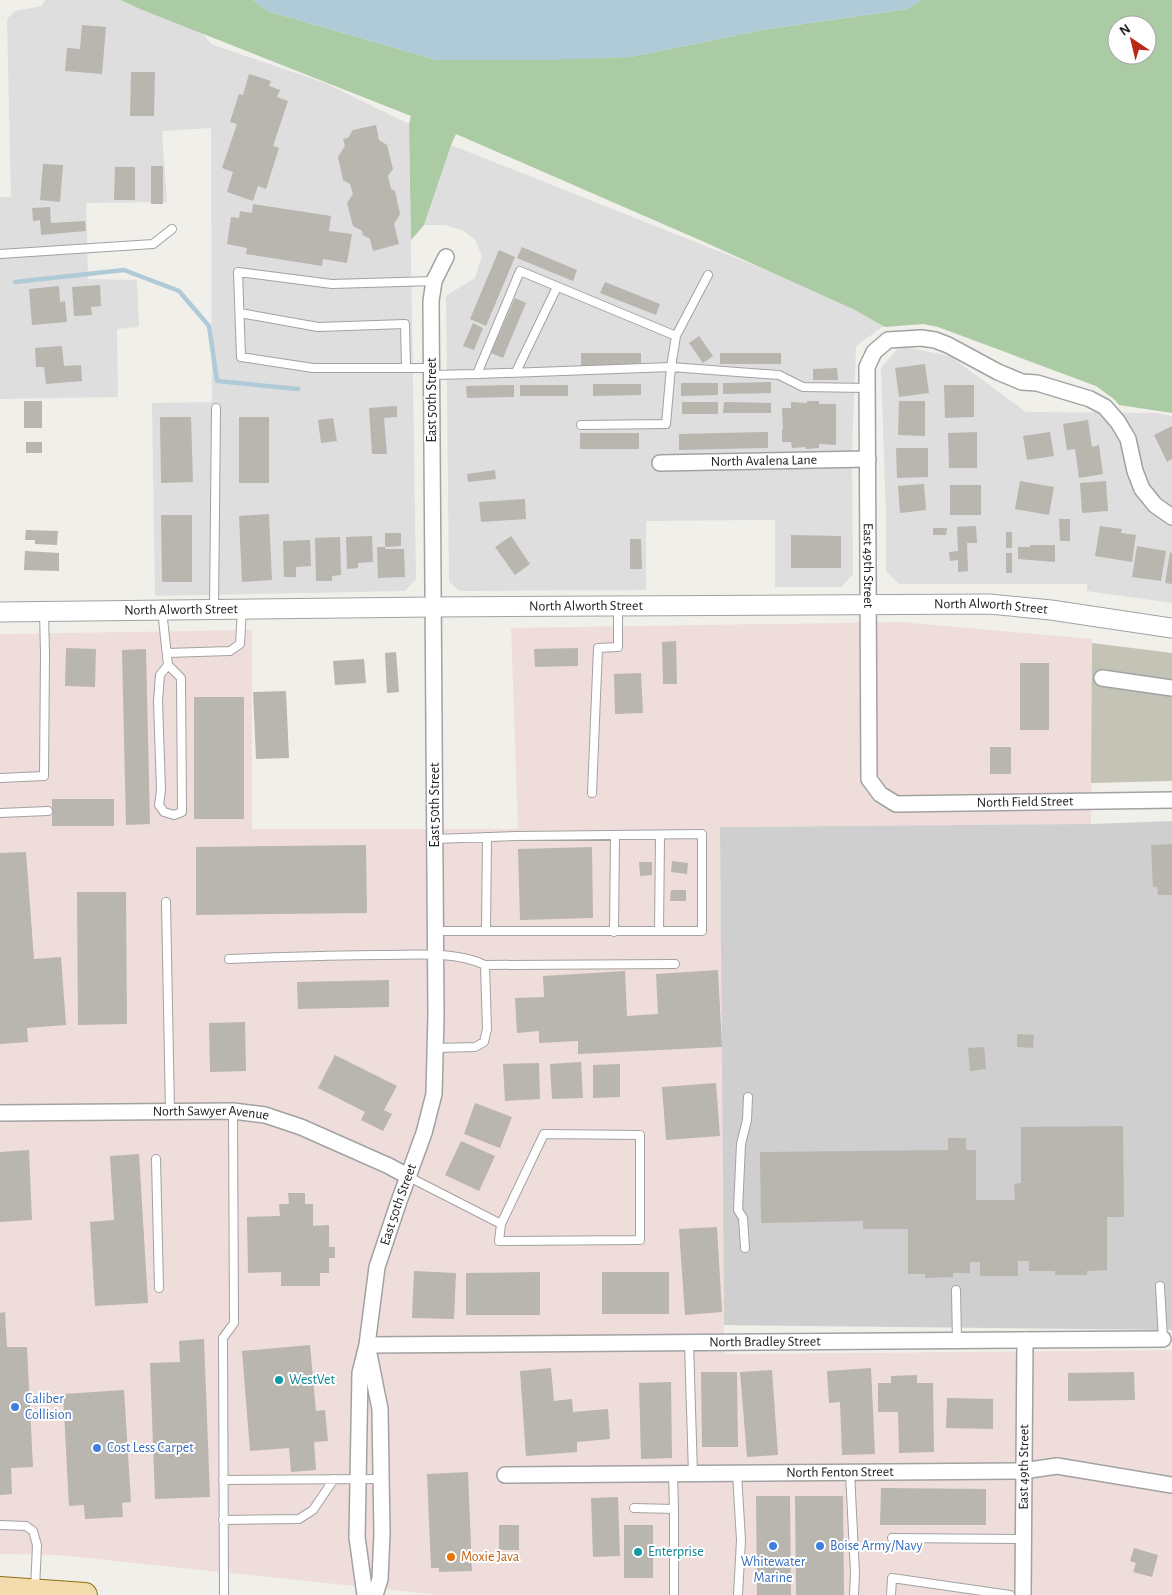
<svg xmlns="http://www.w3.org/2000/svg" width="1172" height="1595" font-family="'Alegreya Sans',sans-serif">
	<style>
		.residential { fill: #dfdede }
		.commercial { fill: #efdddb }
		.religious { fill: #cfcfcf }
		.construction { fill: #c3c4b5 }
		.forest { fill: #aacba3; fill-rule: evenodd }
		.water { fill: #afcbd8 }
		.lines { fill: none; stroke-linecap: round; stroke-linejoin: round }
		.stream { stroke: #afcbd8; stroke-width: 4.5 }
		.building { fill: #b9b5af }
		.service-casing { stroke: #a2a2a2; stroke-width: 10 }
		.minor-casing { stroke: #a2a2a2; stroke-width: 18 }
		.tertiary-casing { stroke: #a2a2a2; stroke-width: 21 }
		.primary-casing { stroke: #8c7012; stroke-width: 26 }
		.service { stroke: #fff; stroke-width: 8 }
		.minor { stroke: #fff; stroke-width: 15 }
		.tertiary { stroke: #fff; stroke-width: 19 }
		.primary { stroke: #f2dbac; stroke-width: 24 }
		.culture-dot { fill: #0f9aa8; stroke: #fff; stroke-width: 2 }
		.shop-dot { fill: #3f7fe0; stroke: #fff; stroke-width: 2 }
		.food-dot { fill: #e8710a; stroke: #fff; stroke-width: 2 }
		.labels { text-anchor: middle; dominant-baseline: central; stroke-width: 4; stroke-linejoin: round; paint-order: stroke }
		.street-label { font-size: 14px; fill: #212121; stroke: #fff }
		.culture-label { font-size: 14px; fill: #0d838f; stroke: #fff; text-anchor: start }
		.shop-label { font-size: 14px; fill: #366cbe; stroke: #fff; text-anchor: start }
		.food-label { font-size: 14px; fill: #c56008; stroke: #fff; text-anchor: start }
	</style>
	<rect width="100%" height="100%" fill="#f0efe9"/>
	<path class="residential" d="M45,0H177L211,44L325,83L409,124L416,579L405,591L155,596L152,403L212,402L211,128L162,131L167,202L86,203L88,279L137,280L139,327L117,329L118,397L0,399V197H11L7,19L15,11L42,6Z
		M451,145L892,320L856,346L852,454L853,574L841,587H775V520L646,521V590L460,591L449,582L446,296L475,278L482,256L475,240L464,231L445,225H424Z
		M900,346L950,356L1026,412L1157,413L1172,416V603L1087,591V584H899L886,571V516L881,368Z"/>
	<path class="commercial" d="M901,622L1092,639L1091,824L720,827L724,1354L1172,1350V1595H441L59,1555L0,1554V634L252,630V829H518L511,628Z"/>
	<path class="religious" d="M1172,821V1330L724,1325L720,827L1091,824Z"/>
	<path class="construction" d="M1092,643L1172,653V781L1091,783Z"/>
	<path class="forest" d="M121,0H253L267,11L437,60L630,57L762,30L907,9L922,0H1172V413L1119,405L1115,400L1096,386L938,327L923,324L885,327L853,309L702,241L456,134L451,145L424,225L411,240L409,124L411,116L140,9ZM1117,25H1147V55H1117Z"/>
	<path class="water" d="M253,0H922L907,9L762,30L630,57L546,60H437L267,11Z"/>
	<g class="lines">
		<path class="stream" d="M15,282L124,270L179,291L209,326L217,381L298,389"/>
	</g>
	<path class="building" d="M82,25L106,27L102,74L65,71L67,48L80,49Z
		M131,72H155L154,116H130Z
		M249,74L271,81L269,86L280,90L277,97L288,101L273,146L279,148L266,189L258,186L253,201L227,192L233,172L222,168L237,124L230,122L239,94L243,95Z
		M376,125L379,140L387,145L393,169L388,176L391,189L395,191L400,214L394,224L399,244L373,251L370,239L363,235L362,231L353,226L347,203L353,194L350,184L343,180L338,157L345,146L343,139L348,138L353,130Z
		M43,164L63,165L60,202L40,200Z
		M151,166H163V204H151Z
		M115,167H135V200H114Z
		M253,204L331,216L329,231L352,234L347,263L323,259L322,266L246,254L247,248L227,244L231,217L239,218L240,211L252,213Z
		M50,207L51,223L85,221L86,231L41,235L40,220L33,221L32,208Z
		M522,247L577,270L573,281L517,258Z
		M499,250L515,257L486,326L470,319Z
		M605,282L660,304L656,315L600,293Z
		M100,285L101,306L91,307L92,315L74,316L72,287Z
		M59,286L60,302L65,301L67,322L32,325L29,289Z
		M515,298L526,303L503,358L491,353Z
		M473,323L483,328L474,350L463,346Z
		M699,336L713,356L703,363L689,343Z
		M62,346L64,366L81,365L82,381L46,384L44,367H36L35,348Z
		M581,353H641V366H581Z
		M720,353H781V364H720Z
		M925,364L929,393L899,397L895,368Z
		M837,368L838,380H813V369Z
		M771,382V393L723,394V383Z
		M681,383H718V395L681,396Z
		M593,384H641V395L593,396Z
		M514,385V397L467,398L466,386Z
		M520,385H568V396H520Z
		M944,385H974V417L945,418Z
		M24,401H42V428H24Z
		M807,401H819V404H836V445L819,444V448L806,449V447L792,448L791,442H782V429H783L782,408H791V402L807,403Z
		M899,401H925V436L898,435Z
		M682,402H718V414H682Z
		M724,402L771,403V413H723Z
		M397,406V417L384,418L387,454H372L369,408Z
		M160,417H191L193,482L161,483Z
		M239,417H269V483H239Z
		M333,418L337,441L321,443L318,420Z
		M1088,420L1092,447L1099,445L1103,474L1079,478L1075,449L1067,450L1063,424Z
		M1172,426V459L1167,462L1154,435Z
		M768,432V448L679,450V434Z
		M977,432V468H949L948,433Z
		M1050,432L1054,456L1027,460L1023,436Z
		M580,433H639V449H580Z
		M26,442H42V453H26Z
		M896,448H928V477L897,478Z
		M495,470L496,479L468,482L467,474Z
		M1020,481L1054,487L1049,515L1015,509Z
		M1106,481L1108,511L1082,513L1080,483Z
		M924,484L926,510L900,513L898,486Z
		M950,485H981V515H950Z
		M525,499L526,519L481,522L479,502Z
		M269,514L272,580L242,582L239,516Z
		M161,515H192V582H162Z
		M1059,519H1070V541H1060Z
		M976,526L977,543H967L968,571L958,572V560L950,561L949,552L958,551L957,527Z
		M1100,526L1122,529L1121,533L1136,535L1132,562L1095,556Z
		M933,528H947L946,535H933Z
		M26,530L58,531L57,545L35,544V540H25Z
		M1006,532H1012V548H1006Z
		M385,533H401V546L385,547Z
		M791,535L841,536V568H791Z
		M372,536L373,562L358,563V568L347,569L346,537Z
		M511,536L530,564L515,575L495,547Z
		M340,537L341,575L332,576V581H316L315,538Z
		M630,539H641L642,569H630Z
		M310,540L311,566L296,567V577H284L283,541Z
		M1030,545H1055V562L1018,559V547H1030Z
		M1137,546L1166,551L1161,581L1132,577Z
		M377,547H385V549H404L405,577L378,578Z
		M25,551L59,553V571L24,570Z
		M1170,552L1172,553V584L1165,583Z
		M1006,553H1012V573H1006Z
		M676,641L677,684H663L662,642Z
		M66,648L96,649L95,687L65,686Z
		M578,648V666L535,667L534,649Z
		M146,649L150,824L126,825L122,650Z
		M396,652L399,692L387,693L385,653Z
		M364,659L366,683L335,685L333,661Z
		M1020,663H1049V730H1020Z
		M641,673L643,713L615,714L614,674Z
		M286,691L289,758L256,759L253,692Z
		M194,697H244V819H194Z
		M990,747H1011V774H990Z
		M52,799H114V826H52Z
		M1172,844V895H1158L1157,887H1153L1151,845Z
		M366,845L367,913L196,915V847Z
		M592,847L593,918L520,920L518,849Z
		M26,852L34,959L61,957L66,1025L27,1028L28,1042L0,1044V853Z
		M672,861L688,863L687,874L671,872Z
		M639,862H652V875L640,876Z
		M671,890H686V901H670Z
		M77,892H126L127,1024L78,1025Z
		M718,970L722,1047L578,1054V1041L539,1043V1031L517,1033L515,998L544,997L543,976L625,971L627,1016L658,1014L656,974Z
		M389,980V1007L298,1009L297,982Z
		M245,1022L246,1071L210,1072L209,1023Z
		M1017,1034L1034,1035L1033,1048L1017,1047Z
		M984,1047L986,1069L970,1071L968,1048Z
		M335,1055L397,1086L384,1110L392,1114L383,1131L361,1120L365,1112L318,1088Z
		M581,1062L583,1098L552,1099L550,1064Z
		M539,1063L540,1099L505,1101L503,1064Z
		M620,1064V1097L593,1098V1065Z
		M716,1083L720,1136L666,1140L662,1087Z
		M475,1103L512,1117L500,1148L464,1134Z
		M1123,1126L1124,1217H1107V1270L1087,1271V1275H1055V1271H1029V1261H1018V1276H980V1262H970V1273H953V1277L925,1278V1274H908V1229H863V1221L761,1223L760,1152L948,1150V1138H966V1150H976V1200H1015L1014,1184L1021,1183V1127Z
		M461,1141L495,1156L479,1191L445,1175Z
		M29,1150L32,1220L0,1222V1152Z
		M139,1154L148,1303L95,1306L90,1222L114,1220L110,1156Z
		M288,1193H305V1204H313V1226L329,1225V1247H335V1258H329V1273H320V1286H281V1272L248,1273L247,1217L280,1216L279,1204H289Z
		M717,1227L722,1312L685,1315L679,1229Z
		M414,1271L456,1273L454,1319L412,1318Z
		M540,1272V1315H466V1273Z
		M602,1272H669V1314H602Z
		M5,1312L7,1347H27L33,1467L11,1468L12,1494L0,1495V1313Z
		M204,1339L210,1497L155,1499L150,1363L180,1362L179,1341Z
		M310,1345L316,1411L325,1410L328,1441L314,1442L316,1470L291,1472L289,1448L250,1451L242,1351Z
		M551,1368L554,1401L572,1399L573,1412L608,1409L610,1439L577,1442V1452L526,1456L520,1371Z
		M871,1368L875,1454L842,1455L840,1402L829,1403L827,1371Z
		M772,1370L778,1455L747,1457L740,1372Z
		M701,1372H737L738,1447H702Z
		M1134,1372L1135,1400L1068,1401V1373Z
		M917,1375V1383H933L934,1452L899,1453L898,1412H878V1383H891V1376Z
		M671,1382L672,1458L641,1459L639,1383Z
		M124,1390L131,1502L122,1503L123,1517L85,1519L84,1505L69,1506L63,1394Z
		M947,1398L993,1399V1429L946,1428Z
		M468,1472L472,1571L439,1572V1568H431L427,1474Z
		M881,1488L986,1489V1525H880Z
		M756,1496H790L791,1595H757Z
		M795,1496H843L844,1595H796Z
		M618,1497L620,1556L593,1557L591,1498Z
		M499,1525H519V1550H499Z
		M624,1525H653V1578H624Z
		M1134,1548L1158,1555L1152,1577L1133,1572L1136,1563L1130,1561Z"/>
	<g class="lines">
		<defs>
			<path id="service" d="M0,254L153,244L172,229
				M240,313L318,327L405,324L406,367
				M676,336L708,275
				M432,368H313L241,357L238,272L332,284L434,281
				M516,372L557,287
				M477,374L671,367L666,424L581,425
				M432,375L477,374L520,271L676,336L671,367L779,375L803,387L867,388
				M162,610L168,665L160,675L158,701L161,790L159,805L164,812L174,815L182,812L181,678L168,665
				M214,610L216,408
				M167,653L230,651L240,644L242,609
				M0,778L44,776L45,654L44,612
				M592,793L598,648L618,647V607
				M0,813L48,811
				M435,839L518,836L702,834V931H436
				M166,902L170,1112
				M486,931L487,837
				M659,931L660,835
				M614,932L615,835
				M229,959C280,957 332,955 383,955C416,955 455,951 485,965L487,1029L484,1042L475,1047L435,1048
				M485,965L675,964
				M156,1159L159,1288
				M409,1177L501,1224L544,1134L640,1135V1240L499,1241L501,1224
				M745,1248L743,1218L738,1210L741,1144L747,1120L748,1097
				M1160,1286L1163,1339
				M956,1290L957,1341
				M689,1343L693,1474
				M850,1472L855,1573L854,1595
				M737,1473L741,1540L738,1595
				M673,1474L674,1509
				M223,1480L381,1479
				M634,1508L674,1509V1595
				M223,1520L299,1519L313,1510L334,1479
				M0,1525L26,1526L33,1531L37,1545L35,1589
				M892,1538L1024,1539
				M224,1595L223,1338L234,1323L233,1111
				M891,1595L892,1578L1010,1595"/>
			<g id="minor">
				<path id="s1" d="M660,463L868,459"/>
				<path id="s2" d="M1172,517L1155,505L1142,489L1135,471L1128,439L1118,422L1105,407L1090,399L1037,383L1022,382L998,372L948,345L935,340L921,338L888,340L874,352L867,367L869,779L880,794L896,804L1172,800"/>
				<path d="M1102,678L1172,688"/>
				<path id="s3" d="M0,1113L233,1111L265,1115L301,1127L389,1166L409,1177"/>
				<path id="s4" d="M367,1345L1163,1339"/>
				<path d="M368,1349L380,1409L382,1534L380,1579L375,1595"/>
				<path id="s5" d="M505,1475L1023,1471L1057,1466L1172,1485"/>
				<path id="s6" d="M365,1595L357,1537L360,1373L367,1345L377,1267L398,1204L424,1133L434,1094L436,1015L431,301L434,281L446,257"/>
				<path id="s7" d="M1023,1595L1025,1340"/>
			</g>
			<g id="tertiary">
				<path id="s8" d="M0,612L433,607L989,604L1051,610L1172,628"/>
			</g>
			<path id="primary" d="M0,1589L85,1595"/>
		</defs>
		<use href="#service" class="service-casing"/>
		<use href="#minor" class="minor-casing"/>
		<use href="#tertiary" class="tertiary-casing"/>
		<use href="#primary" class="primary-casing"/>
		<use href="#service" class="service"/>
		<use href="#minor" class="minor"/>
		<use href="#tertiary" class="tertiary"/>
		<use href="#primary" class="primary"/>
	</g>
	<g class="culture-dot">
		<circle cx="279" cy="1380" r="5"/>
		<circle cx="638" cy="1552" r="5"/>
	</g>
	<g class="shop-dot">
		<circle cx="15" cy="1407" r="5"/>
		<circle cx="97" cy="1448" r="5"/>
		<circle cx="773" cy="1546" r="5"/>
		<circle cx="820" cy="1546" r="5"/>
	</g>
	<circle class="food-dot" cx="451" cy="1557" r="5"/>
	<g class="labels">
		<g class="street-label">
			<text transform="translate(432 400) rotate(-90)">East 50th Street</text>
			<text stroke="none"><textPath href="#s1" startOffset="104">North Avalena Lane</textPath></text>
			<text stroke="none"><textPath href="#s2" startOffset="598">East 49th Street</textPath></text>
			<text stroke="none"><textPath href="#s8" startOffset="586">North Alworth Street</textPath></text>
			<text stroke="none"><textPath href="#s8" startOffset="991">North Alworth Street</textPath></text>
			<text stroke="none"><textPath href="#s8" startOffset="181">North Alworth Street</textPath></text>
			<text stroke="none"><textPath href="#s2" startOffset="978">North Field Street</textPath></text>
			<text transform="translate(435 805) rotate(-90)">East 50th Street</text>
			<text stroke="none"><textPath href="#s3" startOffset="211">North Sawyer Avenue</textPath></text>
			<text stroke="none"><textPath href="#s6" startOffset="396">East 50th Street</textPath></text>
			<text stroke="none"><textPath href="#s4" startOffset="398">North Bradley Street</textPath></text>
			<text stroke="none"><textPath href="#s7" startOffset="128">East 49th Street</textPath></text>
			<text stroke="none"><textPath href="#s5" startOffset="335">North Fenton Street</textPath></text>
		</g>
		<g class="culture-label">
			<text x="289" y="1380">WestVet</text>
			<text x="648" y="1552">Enterprise</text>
		</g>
		<g class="shop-label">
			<text x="25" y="1399">Caliber<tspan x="25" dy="16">Collision</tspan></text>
			<text x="107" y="1448">Cost Less Carpet</text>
			<text x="830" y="1546">Boise Army/Navy</text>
			<text x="773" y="1562" text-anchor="middle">Whitewater<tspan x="773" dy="16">Marine</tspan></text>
		</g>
		<g class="food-label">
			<text x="461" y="1557">Moxie Java</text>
		</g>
	</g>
	<g transform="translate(1132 40) rotate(325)"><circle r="24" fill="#ffffff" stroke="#a6a6a6"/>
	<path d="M0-4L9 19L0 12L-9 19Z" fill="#ba2818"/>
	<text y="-8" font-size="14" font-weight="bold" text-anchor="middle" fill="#212121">N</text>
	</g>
</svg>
